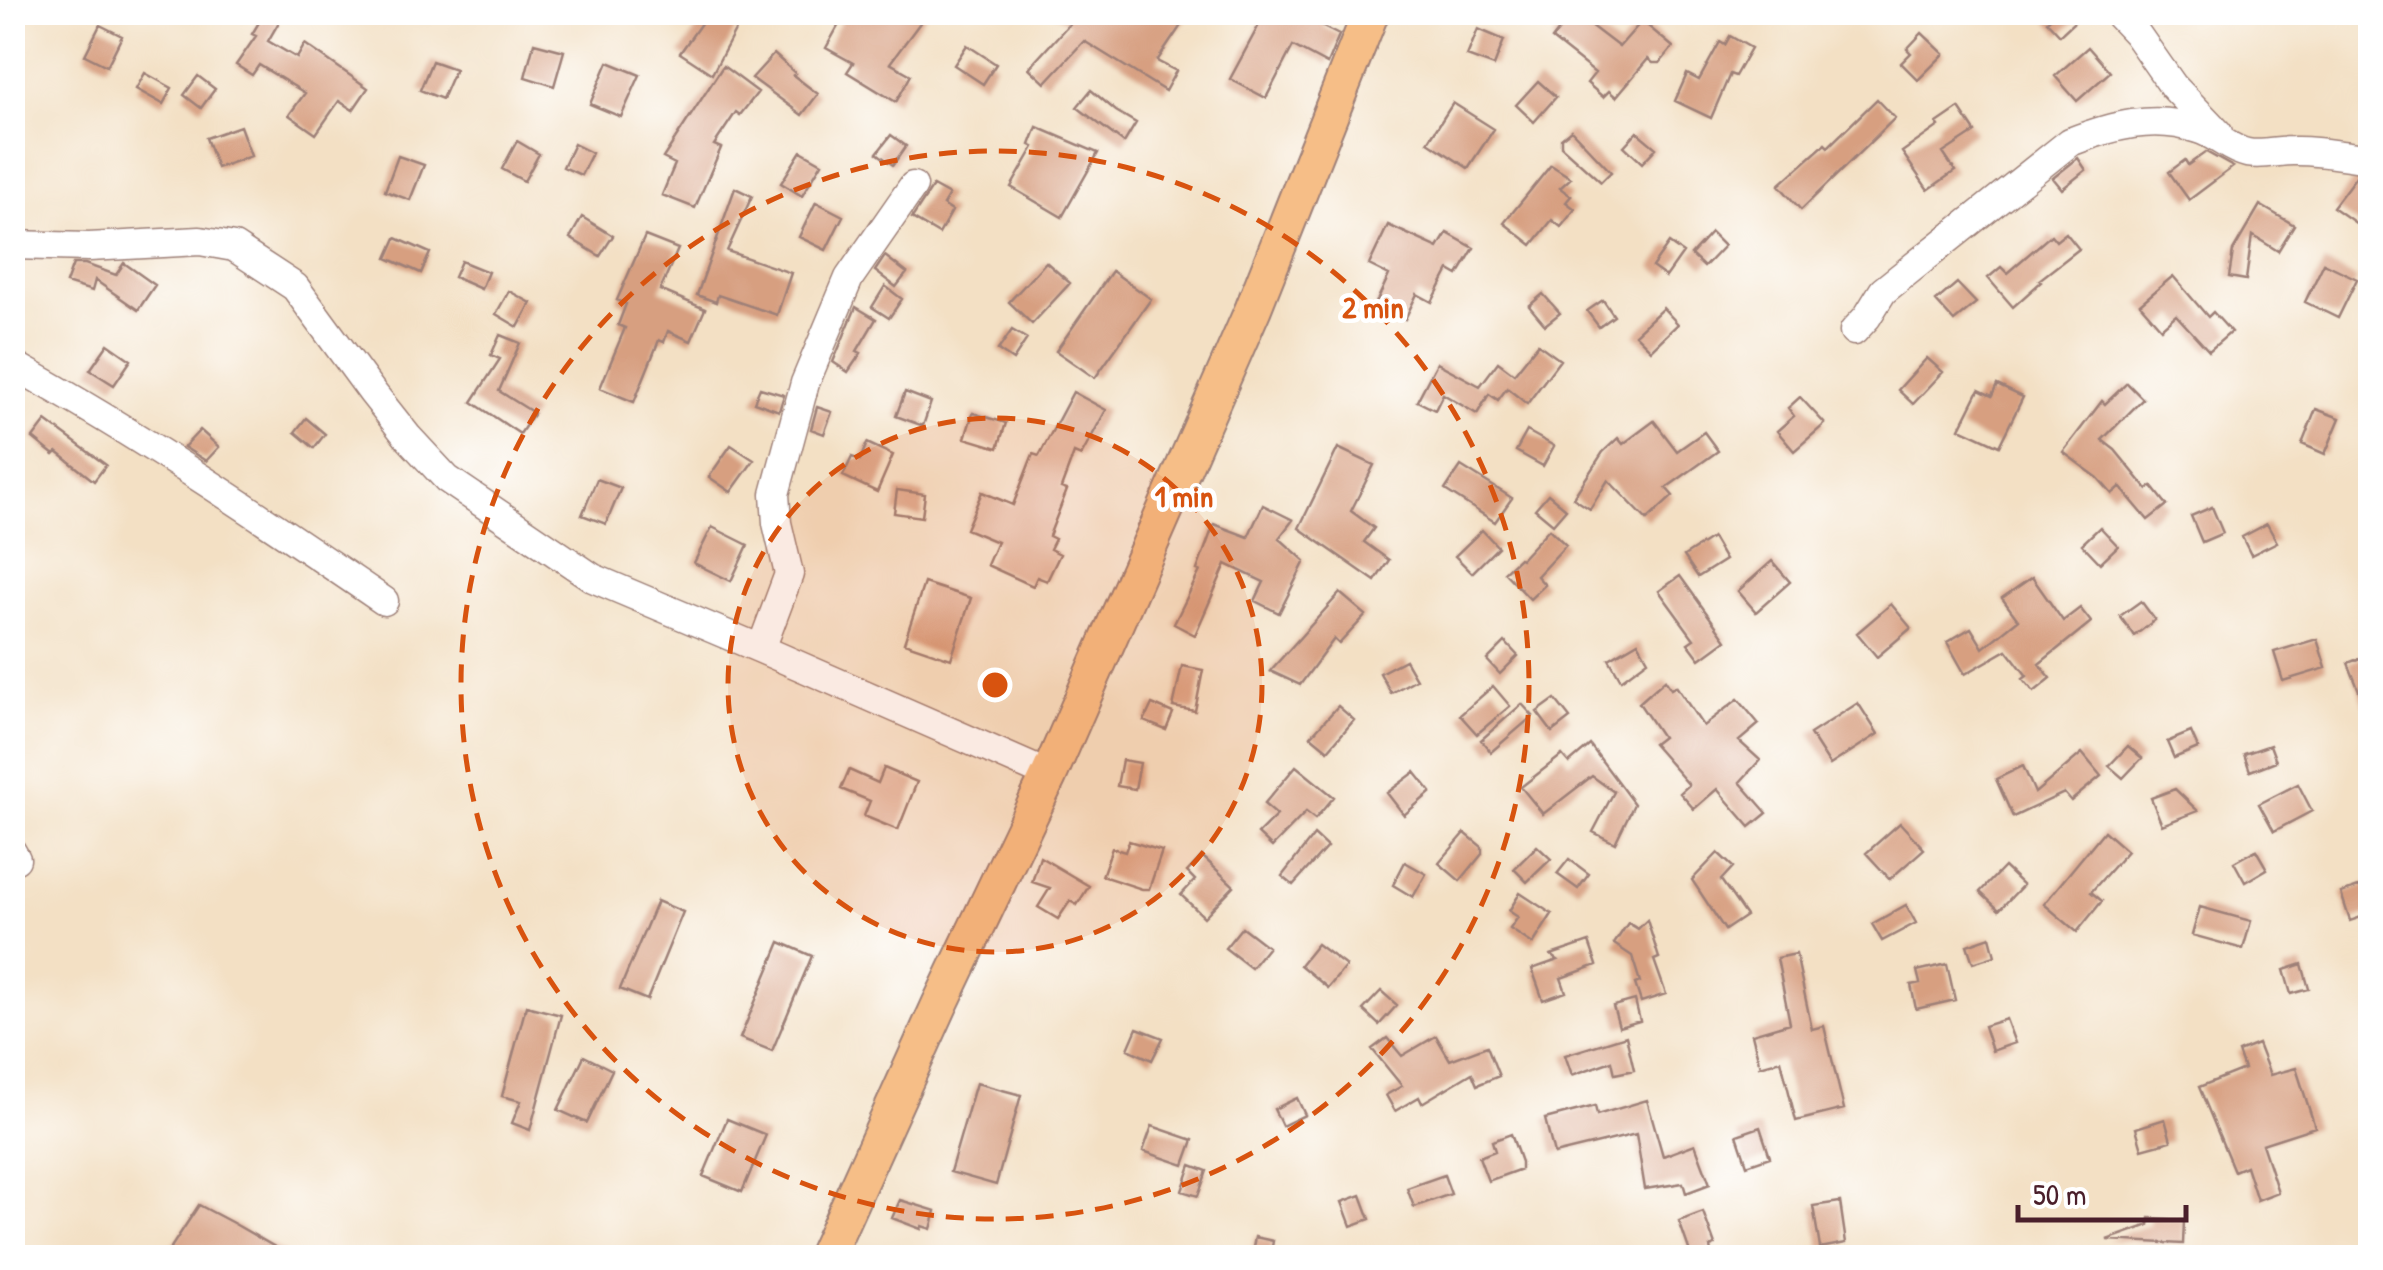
<svg xmlns="http://www.w3.org/2000/svg" width="2383" height="1270" font-family="'Patrick Hand',sans-serif">
	<style>
		.building { fill: #d79f80 }
		.lines { fill: none; stroke-linecap: round; stroke-linejoin: round }
		.minor-casing { stroke: #9e8078; stroke-width: 31 }
		.major-casing { stroke: #9e8078; stroke-width: 39 }
		.minor { stroke: #fff; stroke-width: 28 }
		.major { stroke: #f6be87; stroke-width: 35 }
		.ring { fill: none; stroke: #d8530f; stroke-width: 5; stroke-dasharray: 18 12 }
		.centre { fill: #d8530f; stroke: #fff; stroke-width: 5 }
		.ring-label { font-size: 30px; text-anchor: middle; font-weight: bold; fill: #d8530f; stroke: #fff; stroke-width: 9; stroke-linejoin: round; paint-order: stroke }
	</style>
	<rect width="100%" height="100%" fill="#fff"/>
	<filter id="ink" filterUnits="userSpaceOnUse"><feTurbulence type="fractalNoise" baseFrequency=".01" numOctaves="2"/><feDisplacementMap in="SourceGraphic" scale="20" xChannelSelector="R" yChannelSelector="G"/><feConvolveMatrix kernelMatrix="1 2 1 2 8 2 1 2 1" color-interpolation-filters="sRGB"/></filter>
	<filter id="wash" filterUnits="userSpaceOnUse"><feTurbulence type="fractalNoise" baseFrequency=".0048" numOctaves="4" result="noise"/><feDisplacementMap in="SourceGraphic" scale="40" xChannelSelector="R" yChannelSelector="G"/><feGaussianBlur stdDeviation="2.25" result="paint"/><feColorMatrix in="noise" values="0 0 0 0 0 0 0 0 0 0 0 0 0 0 0 0 0 1.4 0 .05"/><feComposite in="paint" operator="in"/></filter>
	<g filter="url(#wash)">
		<rect width="100%" height="100%" fill="#f3e0c4"/>
		<g id="blocks">
			<path class="building" d="M709,12H745L712,74L680,53Z
				M846,12H928L890,63L911,75L896,102L847,72L853,63L826,48Z
				M1052,12H1190L1157,61L1176,71L1165,91L1084,41L1045,83L1029,68L1069,24Z
				M1266,12H1330L1323,27L1339,35L1327,64L1293,46L1266,98L1230,79Z
				M1573,12L1619,47L1642,21L1673,47L1660,63H1653L1648,59L1616,97L1609,91L1603,97L1587,83L1595,73L1552,39Z
				M2056,12H2085L2060,35L2047,21Z
				M264,14L279,22L268,41L297,58L305,44L368,88L353,110L339,101L316,134L289,115L305,93L259,65L252,75L236,65L256,36L252,34Z
				M100,25L122,36L107,66L85,55Z
				M1478,29L1504,40L1494,66L1467,56Z
				M1922,33L1944,54L1918,80L1901,63L1911,53L1907,49Z
				M1730,36L1751,48L1735,76L1730,74L1711,118L1675,101L1687,74L1699,80L1720,42L1725,45Z
				M534,43L564,51L554,86L525,77Z
				M967,45L996,64L983,84L954,65Z
				M2088,47L2110,72L2077,101L2055,76Z
				M774,54L795,73L793,75L818,94L802,115L752,78Z
				M432,61L455,69L442,99L420,90Z
				M608,62L640,75L621,117L590,104Z
				M723,66L758,92L740,115L736,112L714,145L721,148L695,208L662,195L675,164L663,158Z
				M145,73L172,88L163,104L136,89Z
				M198,76L215,89L201,108L184,95Z
				M1538,81L1556,97L1534,122L1516,105Z
				M1091,90L1116,111L1136,123L1124,143L1077,107Z
				M1877,99L1895,118L1801,210L1779,185L1825,144L1828,147Z
				M1453,103L1494,129L1468,168L1428,142Z
				M1959,108L1975,132L1943,153L1955,171L1928,190L1902,152L1939,126L1937,123Z
				M240,126L251,156L217,168L206,138Z
				M1037,127L1098,153L1062,217L1011,187L1034,147L1030,145Z
				M1571,130L1611,172L1601,182L1561,146V138Z
				M1637,132L1656,148L1642,163L1624,146Z
				M891,135L906,146L893,165L877,153Z
				M517,141L539,154L524,181L502,169Z
				M574,144L592,153L581,175L563,167Z
				M801,151L822,163L802,196L781,183Z
				M2206,152L2233,167L2189,200L2169,172L2185,160L2188,165Z
				M398,156L424,165L410,200L385,191Z
				M2078,158L2086,170L2062,189L2053,178Z
				M1551,165L1571,178L1560,188L1571,196L1566,202L1575,209L1561,227L1552,220L1532,245L1504,223Z
				M2357,175L2370,184V212L2360,226L2333,207Z
				M933,186L949,195L943,205L952,211L939,234L912,218Z
				M735,188L752,196L727,251L791,273L777,315L718,295L716,302L697,295Z
				M816,202L843,216L826,250L799,237Z
				M2260,205L2294,225L2278,251L2252,235L2246,280L2229,277L2233,251Z
				M582,217L613,236L600,256L570,238Z
				M1388,225L1438,248L1447,233L1474,248L1458,275L1449,270L1432,302L1417,294L1405,319L1375,305L1389,275L1369,265Z
				M1711,233L1724,246L1704,267L1691,255Z
				M2066,233L2079,249L2039,280L2041,282L2013,307L1988,278L2001,267L2007,273L2051,235L2056,241Z
				M645,236L678,249L660,290L705,309L691,341L668,331L664,342L659,340L634,402L600,388L625,328L618,325L626,304L617,300Z
				M396,238L430,253L421,273L387,258Z
				M1669,243L1683,253L1666,277L1652,267Z
				M885,256L907,273L896,287L875,271Z
				M461,261L488,272L481,289L454,277Z
				M1046,262L1070,283L1032,324L1009,302Z
				M124,263L155,285L138,310L95,280L92,291L66,283L73,264H85L116,275Z
				M2324,263L2357,279L2338,318L2305,302Z
				M1112,271L1151,299L1095,378L1056,351Z
				M2173,276L2208,317L2213,312L2231,332L2209,351L2176,315L2161,328L2140,304Z
				M1957,283L1976,303L1954,321L1936,301Z
				M885,286L902,299L889,318L872,307Z
				M509,291L531,303L518,327L496,314Z
				M1543,294L1560,313L1545,325L1529,306Z
				M1603,300L1614,316L1599,327L1587,311Z
				M856,307L876,319L857,351L861,353L848,372L833,362Z
				M1663,308L1678,324L1651,350L1635,334Z
				M1012,330L1027,339L1013,360L998,350Z
				M500,335L520,343L499,391L534,413L520,434L472,402L500,359L491,355Z
				M108,344L131,360L114,385L90,370Z
				M1538,344L1560,360L1527,404L1507,388L1498,400L1489,394L1477,414L1443,394L1435,410L1417,401L1437,363L1480,386L1498,362L1514,374Z
				M1927,358L1943,372L1913,404L1898,390Z
				M2127,383L2143,399L2102,440L2115,450L2147,489L2152,486L2167,505L2148,520L2120,487L2112,494L2098,478L2063,452L2102,401L2105,404Z
				M1997,385L2023,397L1999,446L1960,428L1979,390L1992,396Z
				M760,388L784,395L779,411L754,402Z
				M905,392L931,402L923,426L896,416Z
				M1073,392L1106,410L1081,456L1074,453L1061,488L1067,490L1049,536L1055,539L1050,549L1060,554L1047,581L1037,577L1033,586L987,565L997,542L966,529L982,492L1013,505L1033,454L1039,456Z
				M1800,397L1825,424L1794,451L1777,431L1794,416L1788,408Z
				M817,407L832,412L824,434L811,429Z
				M2316,409L2340,418L2325,454L2302,444Z
				M973,413L1006,423L998,448L965,438Z
				M306,418L325,434L314,448L295,432Z
				M46,421L106,465L94,481L57,452L54,455L33,438Z
				M1654,421L1677,451L1704,432L1718,451L1666,488L1673,496L1647,520L1608,480L1590,509L1573,498L1603,452L1618,438L1623,444Z
				M200,430L219,447L206,461L184,447Z
				M1527,431L1554,446L1543,466L1516,451Z
				M867,443L893,455L877,492L843,476L852,457L860,460Z
				M731,445L754,460L731,492L709,477Z
				M1338,448L1374,465L1351,511L1374,528L1364,542L1389,560L1375,581L1299,528Z
				M1461,466L1512,498L1495,522L1445,490Z
				M597,479L621,488L606,524L582,515Z
				M897,490L925,494L922,517L894,513Z
				M1548,494L1566,509L1553,524L1535,509Z
				M1263,505L1293,520L1279,538L1305,561L1279,613L1255,601L1264,582L1226,564L1195,635L1174,624L1200,571L1197,570L1214,524L1248,537Z
				M2212,507L2223,533L2202,542L2191,516Z
				M2267,524L2277,542L2251,555L2242,537Z
				M712,527L748,545L731,581L694,563Z
				M2100,527L2118,546L2100,563L2082,544Z
				M1549,529L1566,545L1537,576L1545,585L1530,599L1504,572L1519,558L1521,559Z
				M1482,530L1498,547L1472,573L1455,556Z
				M1712,538L1725,560L1698,577L1684,556Z
				M1772,561L1790,582L1756,612L1738,591Z
				M1680,576L1726,640L1700,659L1688,643L1694,639L1659,591Z
				M2032,577L2063,621L2080,608L2091,622L2039,664L2051,678L2034,692L2023,679L2027,676L2007,650L1965,674L1947,642L1971,628L1983,648L2018,620L2002,598Z
				M924,583L971,598L951,659L904,643Z
				M1340,593L1366,615L1339,644L1334,639L1300,685L1270,671Z
				M2141,601L2155,620L2134,636L2120,616Z
				M1891,604L1911,628L1877,657L1857,633Z
				M2317,639L2326,668L2283,681L2274,652Z
				M1505,642L1518,656L1500,674L1487,660Z
				M1638,642L1648,660L1621,680L1609,659Z
				M2370,654V716H2369L2348,663Z
				M1405,660L1416,679L1391,693L1380,673Z
				M1182,666L1203,670L1195,711L1173,707Z
				M1665,680L1671,689L1676,686L1703,726L1738,699L1759,724L1739,741L1760,760L1740,782L1767,813L1750,827L1717,789L1694,809L1680,793L1689,785L1653,744L1662,737L1639,703Z
				M1493,686L1510,706L1477,734L1460,715Z
				M1555,699L1570,718L1552,732L1537,712Z
				M1858,703L1878,734L1830,765L1810,734Z
				M1152,704L1173,713L1166,730L1144,721Z
				M1522,704L1533,716L1491,752L1481,740Z
				M1338,706L1354,720L1328,750L1311,736Z
				M2191,732L2198,748L2174,758L2167,742Z
				M1590,745L1634,804L1615,843L1593,832L1614,792L1592,776L1543,814L1521,787L1562,755L1569,763Z
				M2270,745L2276,761L2250,771L2244,754Z
				M2128,746L2142,758L2123,778L2109,766Z
				M2082,753L2101,776L2071,801L2064,793L2013,817L1996,779L2023,766L2035,793Z
				M1122,760L1140,763L1135,789L1117,786Z
				M1296,766L1334,797L1315,819L1306,812L1272,847L1258,834L1277,815L1264,804Z
				M884,768L917,782L898,830L864,816L870,801L841,789L849,770L878,783Z
				M1415,772L1431,792L1404,815L1387,793Z
				M2298,784L2312,811L2274,831L2259,804Z
				M2175,789L2198,811L2162,825L2151,798Z
				M1900,823L1924,849L1890,879L1866,853Z
				M2104,831L2127,851L2091,892L2102,901L2077,932L2044,904Z
				M1465,833L1482,847V854L1460,881L1439,863Z
				M1314,835L1327,847L1293,885L1282,876Z
				M1129,841L1162,851L1149,889H1142L1102,876L1112,848L1125,852Z
				M1537,846L1551,859L1527,882L1514,869Z
				M2256,850L2267,869L2245,882L2234,862Z
				M1718,853L1733,867L1721,880L1746,916L1725,930L1692,880Z
				M1202,856L1234,886L1204,917L1181,895L1195,880L1187,872Z
				M1040,857L1089,886L1077,905L1070,901L1058,919L1038,907L1050,888L1032,882Z
				M1569,859L1589,874L1578,889L1557,874Z
				M1405,862L1426,874L1413,897L1393,885Z
				M2004,867L2023,885L1999,910L1980,892Z
				M2370,883V914L2350,921L2341,893Z
				M1520,893L1552,914L1533,944L1510,929L1518,917L1509,911Z
				M657,901L683,912L647,1000L620,989Z
				M1906,905L1916,923L1882,941L1872,924Z
				M2200,907L2251,921L2243,949L2192,935Z
				M1647,920L1659,958L1654,960L1666,994L1641,1002L1635,984L1640,982L1632,956L1614,944L1628,923L1638,929Z
				M1242,927L1268,947L1251,968L1225,948Z
				M1990,937L1995,956L1973,963L1967,945Z
				M780,942L812,956L772,1051L740,1038Z
				M1589,942L1597,965L1561,978L1566,992L1543,1000L1532,969L1558,960L1551,955Z
				M1317,944L1346,966L1328,988L1300,965Z
				M1796,954L1812,1029L1824,1026L1844,1109L1796,1121L1781,1060L1760,1066L1752,1034L1790,1023L1777,958Z
				M1947,964L1955,1000L1916,1009L1911,985L1920,983L1917,971Z
				M2302,964L2309,989L2291,994L2284,970Z
				M1381,991L1397,1005L1379,1025L1363,1010Z
				M1635,1000L1640,1021L1619,1027L1613,1006Z
				M526,1006L561,1015L530,1130L512,1123L521,1101L502,1096Z
				M2006,1019L2015,1043L1992,1051L1984,1026Z
				M1137,1028L1163,1038L1152,1060L1128,1049Z
				M1436,1036L1450,1060L1487,1046L1499,1076L1477,1085L1472,1073L1422,1103L1419,1097L1395,1111L1386,1095L1402,1086L1372,1049L1387,1038L1402,1056Z
				M1626,1036L1634,1070L1615,1074L1612,1061L1572,1075L1565,1055Z
				M2258,1044L2270,1075L2296,1068L2315,1127L2262,1144L2278,1192L2257,1200L2246,1166L2234,1171L2199,1087L2244,1069L2238,1052Z
				M584,1056L612,1070L587,1123L558,1110Z
				M976,1083L1021,1095L996,1185L950,1172Z
				M1297,1098L1305,1115L1282,1126L1274,1109Z
				M1647,1100L1663,1156L1695,1144L1710,1184L1686,1193L1683,1183L1645,1189L1636,1134L1554,1154L1545,1119L1595,1106L1597,1115Z
				M727,1119L766,1135L742,1192L703,1176Z
				M2165,1119L2171,1141L2142,1149L2136,1128Z
				M1152,1126L1193,1140L1184,1165L1143,1151Z
				M1760,1127L1770,1157L1747,1165L1737,1135Z
				M1511,1134L1521,1162V1169L1488,1181L1479,1157L1495,1151L1492,1141Z
				M1191,1165L1207,1171L1198,1196L1182,1191Z
				M1444,1175L1451,1194L1414,1207L1407,1188Z
				M1361,1195L1370,1219L1351,1226L1342,1202Z
				M900,1200L936,1211L931,1229L922,1226L921,1229L892,1218Z
				M1840,1202L1846,1243L1820,1248L1813,1206Z
				M199,1205L233,1223L294,1258H164Z
				M1703,1212L1715,1245L1710,1247L1712,1258H1692L1679,1221Z
				M2150,1218L2184,1220L2183,1244L2107,1240L2149,1225Z
				M1255,1237L1273,1241L1270,1258H1251Z"/>
		</g>
	</g>
	<g filter="url(#ink)">
		<use href="#blocks" fill-opacity="0" stroke="#9e8078" stroke-width="2.5"/>
		<g class="lines">
			<defs>
				<path id="minor" d="M2116,12L2136,33L2173,86L2218,133
					M12,245L89,247L200,241L234,247L295,287L372,392L407,436L447,479L593,578L761,649L1049,775
					M1854,331L1867,317L1883,291L2070,142C2111,126 2154,114 2198,129C2216,134 2228,149 2247,153C2262,156 2278,151 2293,151C2319,150 2345,156 2370,159
					M12,364C141,436 263,518 384,601
					M761,649L789,574L777,523L775,494L805,383L849,278L913,186
					M12,852L16,859"/>
				<path id="major" d="M825,1258L940,1004L1049,775L1253,309L1371,12"/>
			</defs>
			<use href="#minor" class="minor-casing"/>
			<use href="#major" class="major-casing"/>
			<use href="#minor" class="minor"/>
			<use href="#major" class="major"/>
		</g>
	</g>
	<circle cx="995" cy="685" r="267" fill="#d8530f" fill-opacity=".12"/>
	<g class="ring">
		<circle cx="995" cy="685" r="267"/>
		<circle cx="995" cy="685" r="534"/>
	</g>
	<circle cx="995" cy="685" r="15" class="centre"/>
	<g class="ring-label">
		<text x="1373" y="318">2 min</text>
		<text x="1184" y="507">1 min</text>
	</g>
	<rect width="2383" height="1270" fill="none" stroke="#fff" stroke-width="50"/>
	<path d="M2018 1205v15h168v-15" fill="none" stroke="#4a1f2b" stroke-width="5"/>
	<text x="2033" y="1205" font-size="30" fill="#4a1f2b" stroke="#ffffff" stroke-width="8" paint-order="stroke">50 m</text>
</svg>
